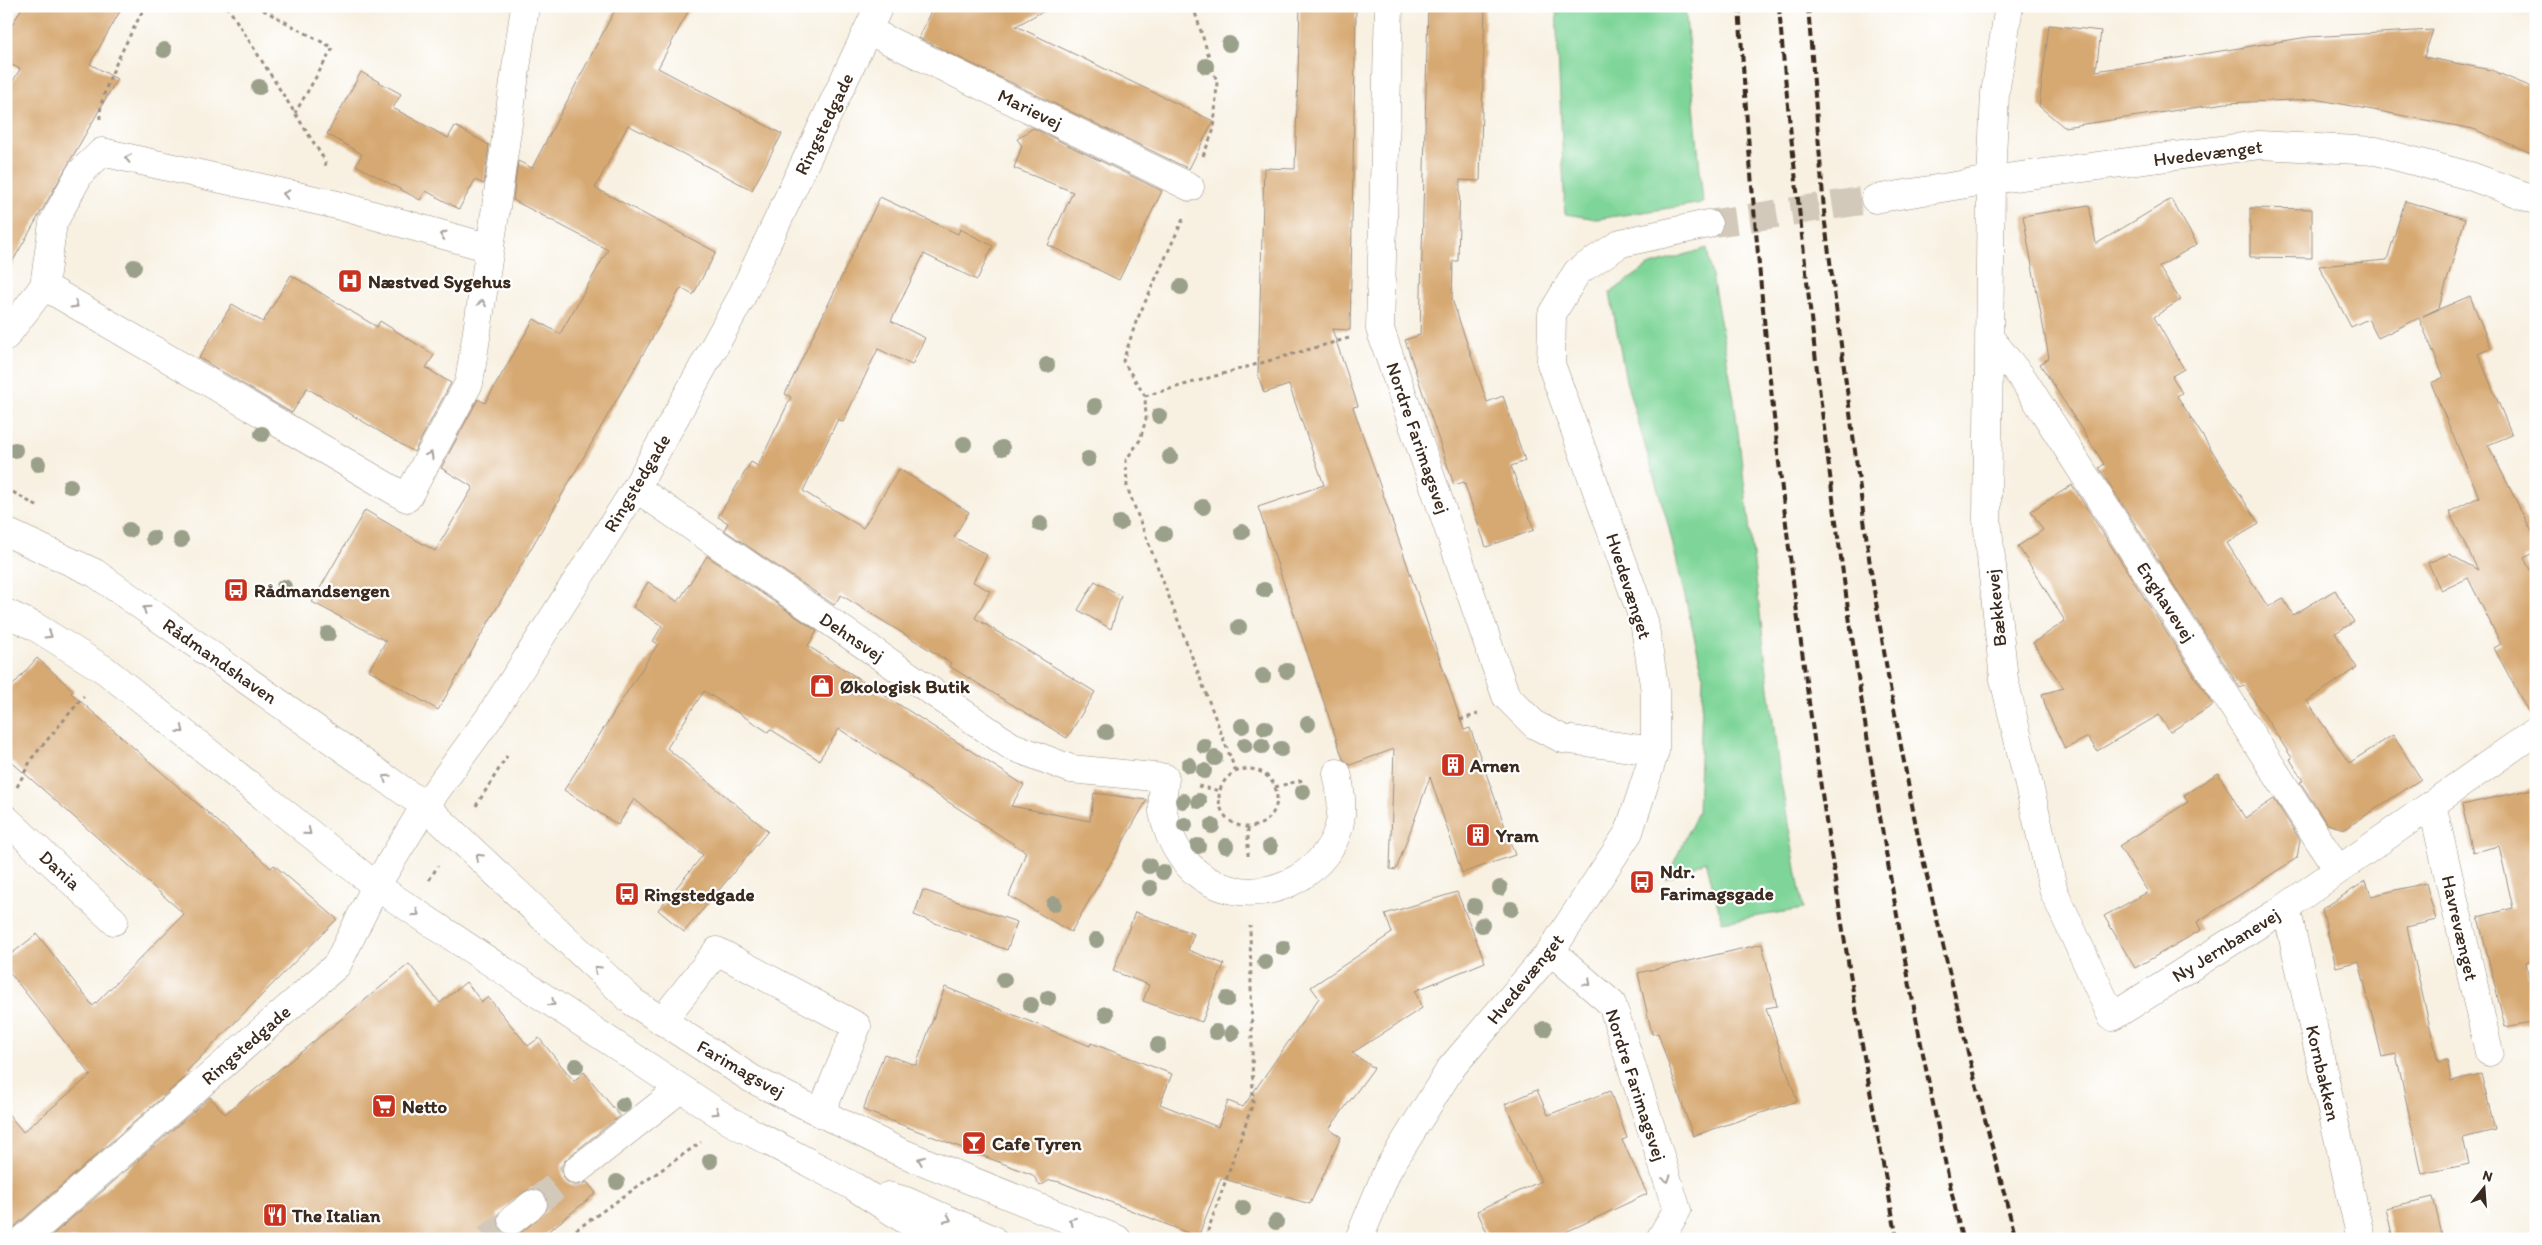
<svg xmlns="http://www.w3.org/2000/svg" width="2542" height="1245" font-family="Itim,sans-serif">
	<style>
		.green { fill: #7fd599; stroke: #5d805c }
		.building { fill: #d7a972; fill-rule: evenodd }
		.lines { fill: none; stroke-linecap: round; stroke-linejoin: round }
		.minor-tunnel { stroke: #d2c9bb; stroke-width: 28; stroke-dasharray: 28 14; stroke-linecap: butt }
		.minor-casing { stroke: #9a8e80; stroke-width: 29 }
		.major-casing { stroke: #9a8e80; stroke-width: 29 }
		.path { stroke: #9a8e80; stroke-width: 3; stroke-dasharray: 4 4; stroke-linecap: butt }
		.minor { stroke: #fff; stroke-width: 28 }
		.major { stroke: #fff; stroke-width: 28 }
		.rail { stroke: #3b2a1e; stroke-width: 4; stroke-dasharray: 8 4; stroke-linecap: butt }
		.tree { fill: #9ba08b }
		.oneway { stroke: #a79f9a }
		.labels { text-anchor: middle; dominant-baseline: central; stroke-width: 4.5; stroke-linejoin: round; paint-order: stroke }
		.street-label { font-size: 19px; fill: #3b2a1e; stroke: #fff }
		.poi-label { font-size: 19px; font-weight: bold; fill: #3b2a1e; stroke: #fff; text-anchor: start }
	</style>
	<rect width="100%" height="100%" fill="#fff"/>
	<filter id="ink" filterUnits="userSpaceOnUse"><feTurbulence type="fractalNoise" baseFrequency=".02" numOctaves="2"/><feDisplacementMap in="SourceGraphic" scale="10" xChannelSelector="R" yChannelSelector="G"/><feConvolveMatrix kernelMatrix="1 2 1 2 8 2 1 2 1" color-interpolation-filters="sRGB"/></filter>
	<filter id="wash" filterUnits="userSpaceOnUse"><feTurbulence type="fractalNoise" baseFrequency=".0096" numOctaves="4" result="noise"/><feDisplacementMap in="SourceGraphic" scale="20" xChannelSelector="R" yChannelSelector="G"/><feGaussianBlur stdDeviation="1.12" result="paint"/><feColorMatrix in="noise" values="0 0 0 0 0 0 0 0 0 0 0 0 0 0 0 0 0 1.4 0 .05"/><feComposite in="paint" operator="in"/></filter>
	<g filter="url(#wash)">
		<rect width="100%" height="100%" fill="#f8f1e2"/>
		<path class="green" d="M1556,6H1685L1703,203L1597,219L1565,214Z
			M1707,248L1734,399L1779,770L1803,909L1722,922L1706,861L1666,879L1698,812L1703,674L1668,524L1626,381L1610,293L1648,266Z"/>
		<g id="blocks">
			<path class="building" d="M23,6H123L90,64L117,79L6,273V93L20,69L6,62V35Z
				M617,6H691L658,68L782,134L752,190L628,125L595,188L716,252L693,295L681,288L438,710L369,670L386,641L312,602L365,510L435,551L473,487L441,468L478,399L485,403L534,319L560,334L608,250L513,200L518,161L532,168Z
				M933,6H1052L1016,26L1213,121L1189,169L919,38Z
				M1300,6H1356L1350,330L1332,329L1358,406L1353,407L1464,730L1470,728L1515,855L1462,873L1430,777L1396,870L1390,869L1394,749L1350,765L1343,759L1258,507L1324,485L1289,385L1264,393L1258,374L1264,168L1295,169Z
				M1428,6H1485L1480,181L1460,180L1458,261H1453L1452,299L1487,402L1503,396L1525,461L1511,466L1534,530L1486,547L1464,482L1454,485L1405,340L1420,335Z
				M2049,25L2101,31L2096,71L2308,37L2433,30L2424,57L2491,70L2536,89V155L2473,129L2315,99L2226,103L2064,127L2039,106Z
				M361,72L401,94L393,108L448,138L455,126L489,145L484,184L475,180L459,209L426,191L420,200L356,165L362,154L327,134Z
				M1033,128L1162,191L1119,280L1048,245L1073,192L1014,168L1022,146L1017,139Z
				M880,197L958,234L960,229L993,246L977,280L924,254L891,321L925,338L912,365L878,349L843,422L838,419L803,491L863,528L899,469L969,512L954,537L987,555L973,582L990,591L975,618L1095,692L1067,738L949,666L951,663L841,595L834,605L724,530L728,523L718,517L751,462L758,466L791,397L785,394Z
				M2171,199L2197,244L2159,267L2180,300L2154,317L2184,369L2172,376L2182,393L2177,396L2259,524L2227,543L2268,607L2283,598L2293,615L2335,590L2354,622L2335,633L2357,668L2307,701L2349,763L2393,735L2421,779L2345,829L2327,824L2300,782L2303,781L2290,759L2292,758L2244,685L2240,688L2099,468L2104,464L2040,364L2049,358L2023,216L2089,205L2096,244Z
				M2405,201L2465,219L2439,308L2423,316L2470,296L2491,348L2478,354L2512,435L2488,445L2536,540V552L2524,558L2536,582L2535,716L2531,717L2494,648L2501,644L2468,578L2441,591L2428,563L2449,554L2478,570L2449,512L2479,497L2431,383L2444,377L2419,318L2378,338L2368,319L2351,327L2319,266L2387,260Z
				M2250,208L2312,209V258L2250,257Z
				M291,275L377,327L380,321L434,355L426,368L451,383L414,452L307,388L292,413L199,358L232,304L263,322Z
				M2072,485L2213,705L2170,732L2159,715L2097,751L2088,737L2065,749L2047,711L2042,694L2064,688L2033,643L2065,621L2018,546L2043,530L2031,511Z
				M707,556L817,631L808,646L1024,785L1011,806L1090,821L1094,793L1147,800L1071,932L1009,896L1026,852L911,778L912,776L839,729L819,760L770,729L768,732L704,691L667,748L768,831L684,932L658,910L703,855L634,799L618,825L564,790L658,644L653,641L662,626L633,607L648,582L678,602Z
				M1095,581L1121,596L1111,629L1078,610Z
				M37,658L74,691L71,693L271,868L274,865L337,919L187,1071L189,1074L14,1227L9,1239H6V1111L23,1132L91,1075L6,968V958L37,934L93,1006L184,914L6,757V693Z
				M2218,773L2245,818L2274,799L2300,840L2297,858L2197,922L2201,930L2135,968L2104,916L2148,892L2119,846L2188,802L2184,795Z
				M2536,788V960L2526,962L2536,1021L2505,1027L2478,917L2513,908L2499,846L2473,852L2462,805Z
				M2366,881L2371,896L2426,883L2436,920L2407,927L2438,1062L2447,1060L2451,1081L2481,1074L2495,1130L2463,1138L2469,1164L2422,1174L2396,1054L2382,1057L2359,961L2336,967L2322,909Z
				M923,890L1017,922L1007,950L914,915Z
				M1457,892L1485,962L1415,991L1422,1008L1352,1053L1374,1068L1329,1129L1341,1137L1310,1204L1221,1178L1198,1237L1060,1182L1050,1180L1040,1186L1033,1175L863,1110L884,1054L916,1065L945,987L1090,1046L1091,1043L1172,1074L1160,1104L1218,1127L1228,1101L1243,1107L1319,998L1311,987L1392,933L1385,914Z
				M1135,912L1194,934L1188,950L1224,964L1202,1022L1143,1001L1149,985L1113,971Z
				M1762,944L1777,1006L1766,1008L1797,1101L1693,1136L1658,1033L1652,1034L1638,973Z
				M409,964L440,1003L466,982L482,1002L488,997L528,1046L539,1038L574,1081L584,1072L620,1116L567,1158L562,1165V1173L565,1180L572,1185H579L587,1182L596,1193L539,1239H48L210,1097L225,1114ZM532,1188L539,1190L546,1195L548,1202L547,1210L521,1233L514,1236L506,1234L499,1229L497,1222L498,1214L524,1192Z
				M1537,1090L1548,1115L1610,1091L1627,1138L1622,1140L1647,1194L1551,1239H1490L1477,1211L1541,1181L1505,1104Z
				M2433,1197L2443,1239H2393L2386,1208Z"/>
		</g>
	</g>
	<g filter="url(#ink)">
		<use href="#blocks" fill-opacity="0" stroke="#9a8e80" stroke-width="1"/>
		<g class="lines">
			<path class="minor-tunnel" d="M1708,224L1875,199
				M533,1204L577,1170
				M487,1239L512,1220"/>
			<defs>
				<path id="minor" d="M1389,6L1380,329L1506,696L1535,725L1563,739L1655,751
					M2009,6L1995,93L1991,180L1987,520L2004,679L2054,892L2112,1017L2286,907L2536,731
					M869,31L1190,187
					M1875,199L1991,180L2259,145L2376,151L2470,176L2536,200
					M490,248L337,205L102,152L80,173L53,223L44,286L407,498L469,383L494,221L525,6
					M6,336L44,286
					M1989,337L2023,379L2338,870
					M636,488L1011,746L1071,769L1165,778C1164,788 1161,802 1163,812C1169,843 1187,873 1217,885C1264,905 1322,878 1338,830C1344,811 1341,792 1337,773
					M2432,804L2489,1052
					M6,819L114,921
					M2286,907L2361,1239
					M1551,951L1612,1004L1677,1210L1660,1239
					M662,1021L717,951L857,1026L821,1113
					M577,1170L680,1089
					M512,1220L533,1204
					M24,1239L337,965L376,886L425,806L489,718L636,488L740,300L879,6
					M1359,1239L1388,1169L1451,1068L1551,951L1629,832L1655,751V691L1644,621L1551,364L1552,314L1577,272L1621,243L1708,224"/>
				<path id="major" d="M6,532L95,573L425,806L633,1002L752,1079L900,1152L1117,1239
					M6,613L34,626L105,670L376,886L730,1121L853,1186L935,1239
					M888,1196L906,1201L992,1239"/>
			</defs>
			<use href="#minor" class="minor-casing"/>
			<use href="#major" class="major-casing"/>
			<path class="path" d="M227,6L324,159L326,166
				M256,6L333,48L295,113
				M1193,6L1217,82L1214,129L1203,156
				M100,119C98,91 132,33 145,6
				M1183,219L1136,322L1123,361L1145,396L1146,419L1140,440L1126,460L1127,487L1236,772
				M1145,396L1349,338
				M6,488L40,508
				M1460,720L1478,714
				M1219 798a29 29 0 1 1 58 0a29 29 0 1 1-58 0Z
				M1198,786L1220,791
				M17,787L32,758L84,696
				M1275,787L1303,780
				M476,806L507,756
				M1248,828V857
				M429,880L438,866
				M563,1239L701,1142
				M1205,1239L1253,1103L1250,926"/>
			<use href="#minor" class="minor"/>
			<use href="#major" class="major"/>
			<path class="rail" d="M1739,6C1744,81 1749,156 1756,231C1785,569 1834,905 1897,1239
				M1779,6C1787,110 1800,214 1811,318C1846,627 1894,936 1962,1239
				M1808,6L1825,223L1870,565L1889,682L1919,842L1970,1061L2016,1239"/>
		</g>
		<g class="tree">
			<circle cx="1229" cy="44" r="8"/>
			<circle cx="164" cy="50" r="8"/>
			<circle cx="1206" cy="66" r="8"/>
			<circle cx="259" cy="87" r="8"/>
			<circle cx="134" cy="267" r="8"/>
			<circle cx="1181" cy="287" r="8"/>
			<circle cx="1047" cy="365" r="8"/>
			<circle cx="1095" cy="406" r="8"/>
			<circle cx="1159" cy="416" r="8"/>
			<circle cx="262" cy="434" r="8"/>
			<circle cx="964" cy="444" r="8"/>
			<circle cx="1002" cy="448" r="8"/>
			<circle cx="15" cy="450" r="8"/>
			<circle cx="1170" cy="457" r="8"/>
			<circle cx="1088" cy="459" r="8"/>
			<circle cx="38" cy="464" r="8"/>
			<circle cx="70" cy="486" r="8"/>
			<circle cx="1203" cy="507" r="8"/>
			<circle cx="1120" cy="523" r="8"/>
			<circle cx="1040" cy="524" r="8"/>
			<circle cx="129" cy="530" r="8"/>
			<circle cx="1242" cy="532" r="8"/>
			<circle cx="1164" cy="534" r="8"/>
			<circle cx="153" cy="538" r="8"/>
			<circle cx="181" cy="540" r="8"/>
			<circle cx="284" cy="587" r="8"/>
			<circle cx="1264" cy="590" r="8"/>
			<circle cx="1239" cy="627" r="8"/>
			<circle cx="328" cy="634" r="8"/>
			<circle cx="1287" cy="671" r="8"/>
			<circle cx="1263" cy="676" r="8"/>
			<circle cx="1308" cy="724" r="8"/>
			<circle cx="1242" cy="726" r="8"/>
			<circle cx="1265" cy="728" r="8"/>
			<circle cx="1106" cy="732" r="8"/>
			<circle cx="1245" cy="745" r="8"/>
			<circle cx="1204" cy="746" r="8"/>
			<circle cx="1262" cy="746" r="8"/>
			<circle cx="1281" cy="749" r="8"/>
			<circle cx="1215" cy="758" r="8"/>
			<circle cx="1189" cy="765" r="8"/>
			<circle cx="1204" cy="771" r="8"/>
			<circle cx="1303" cy="792" r="8"/>
			<circle cx="1183" cy="801" r="8"/>
			<circle cx="1199" cy="801" r="8"/>
			<circle cx="1185" cy="825" r="8"/>
			<circle cx="1212" cy="826" r="8"/>
			<circle cx="1198" cy="846" r="8"/>
			<circle cx="1226" cy="846" r="8"/>
			<circle cx="1270" cy="847" r="8"/>
			<circle cx="1149" cy="866" r="8"/>
			<circle cx="1163" cy="872" r="8"/>
			<circle cx="1150" cy="888" r="8"/>
			<circle cx="1500" cy="888" r="8"/>
			<circle cx="1054" cy="904" r="8"/>
			<circle cx="1474" cy="906" r="8"/>
			<circle cx="1511" cy="909" r="8"/>
			<circle cx="1482" cy="925" r="8"/>
			<circle cx="1096" cy="940" r="8"/>
			<circle cx="1283" cy="948" r="8"/>
			<circle cx="1265" cy="962" r="8"/>
			<circle cx="1004" cy="980" r="8"/>
			<circle cx="1048" cy="998" r="8"/>
			<circle cx="1227" cy="999" r="8"/>
			<circle cx="1031" cy="1005" r="8"/>
			<circle cx="1106" cy="1014" r="8"/>
			<circle cx="1544" cy="1029" r="8"/>
			<circle cx="1216" cy="1032" r="8"/>
			<circle cx="1232" cy="1033" r="8"/>
			<circle cx="1158" cy="1045" r="8"/>
			<circle cx="576" cy="1066" r="8"/>
			<circle cx="623" cy="1105" r="8"/>
			<circle cx="710" cy="1161" r="8"/>
			<circle cx="617" cy="1182" r="8"/>
			<circle cx="1243" cy="1208" r="8"/>
			<circle cx="1276" cy="1222" r="8"/>
		</g>
		<defs><path id="oneway-chevron" d="M-2-3.5L2.5 0L-2 3.5" fill="none" stroke-width="1.6" stroke-linecap="round" stroke-linejoin="round" transform="scale(1.25)"/></defs>
		<g class="oneway">
			<use href="#oneway-chevron" transform="translate(128 158) rotate(-167)"/>
			<use href="#oneway-chevron" transform="translate(286 194) rotate(-167)"/>
			<use href="#oneway-chevron" transform="translate(443 235) rotate(-164)"/>
			<use href="#oneway-chevron" transform="translate(482 303) rotate(-81)"/>
			<use href="#oneway-chevron" transform="translate(75 305) rotate(30)"/>
			<use href="#oneway-chevron" transform="translate(430 455) rotate(-61)"/>
			<use href="#oneway-chevron" transform="translate(146 609) rotate(-145)"/>
			<use href="#oneway-chevron" transform="translate(49 635) rotate(32)"/>
			<use href="#oneway-chevron" transform="translate(181 730) rotate(39)"/>
			<use href="#oneway-chevron" transform="translate(386 778) rotate(-145)"/>
			<use href="#oneway-chevron" transform="translate(308 832) rotate(39)"/>
			<use href="#oneway-chevron" transform="translate(479 857) rotate(-137)"/>
			<use href="#oneway-chevron" transform="translate(416 913) rotate(33)"/>
			<use href="#oneway-chevron" transform="translate(597 969) rotate(-137)"/>
			<use href="#oneway-chevron" transform="translate(1588 983) rotate(42)"/>
			<use href="#oneway-chevron" transform="translate(552 1003) rotate(34)"/>
			<use href="#oneway-chevron" transform="translate(716 1112) rotate(33)"/>
			<use href="#oneway-chevron" transform="translate(921 1160) rotate(-158)"/>
			<use href="#oneway-chevron" transform="translate(1667 1179) rotate(72)"/>
			<use href="#oneway-chevron" transform="translate(948 1219) rotate(24)"/>
			<use href="#oneway-chevron" transform="translate(1072 1221) rotate(-158)"/>
		</g>
	</g>
	<defs>
		<symbol id="hospital-square" viewBox="-11 -11 22 22"><rect x="-9" y="-9" width="18" height="18" rx="4" fill="#c8321e" stroke="#fff"/><path d="M-5-5h3v3.5h4V-5h3V5h-3V1.5h-4V5h-3Z" fill="#fff"/></symbol>
		<symbol id="bus-square" viewBox="-11 -11 22 22"><rect x="-9" y="-9" width="18" height="18" rx="4" fill="#c8321e" stroke="#fff"/><path d="M-5-6H5V4H4V6H2V4H-2V6H-4V4H-5ZM-3.5-4V0h7V-4ZM-3.5 1.2v1.5H-2V1.2ZM2 1.2v1.5H3.5V1.2Z" fill="#fff"/></symbol>
		<symbol id="shop-square" viewBox="-11 -11 22 22"><rect x="-9" y="-9" width="18" height="18" rx="4" fill="#c8321e" stroke="#fff"/><path d="M-5-2.5h2.3a2.7 3.5 0 0 1 5.4 0H5L5.5 6h-11ZM-1.5-2.5h3a1.5 2.3 0 0 0-3 0Z" fill="#fff"/></symbol>
		<symbol id="building-square" viewBox="-11 -11 22 22"><rect x="-9" y="-9" width="18" height="18" rx="4" fill="#c8321e" stroke="#fff"/><path d="M-4-6H4V6H1V3H-1V6H-4ZM-2.5-4.3h1.7v1.8h-1.7ZM.8-4.3h1.7v1.8H.8ZM-2.5-1h1.7V.8h-1.7ZM.8-1h1.7V.8H.8Z" fill="#fff"/></symbol>
		<symbol id="supermarket-square" viewBox="-11 -11 22 22"><rect x="-9" y="-9" width="18" height="18" rx="4" fill="#c8321e" stroke="#fff"/><path d="M-6-5.5h2.5l.6 2H6L4.5 2H-2.5L-4.4-4H-6ZM-1.5 3.2a1.3 1.3 0 1 0 .1 0ZM3 3.2a1.3 1.3 0 1 0 .1 0Z" fill="#fff"/></symbol>
		<symbol id="bar-square" viewBox="-11 -11 22 22"><rect x="-9" y="-9" width="18" height="18" rx="4" fill="#c8321e" stroke="#fff"/><path d="M-6-5H6L.8 .8V4.5H3.5V6h-7V4.5H-.8V.8Z" fill="#fff"/></symbol>
		<symbol id="restaurant-square" viewBox="-11 -11 22 22"><rect x="-9" y="-9" width="18" height="18" rx="4" fill="#c8321e" stroke="#fff"/><path d="M-5-6h1v4h1v-4h1v4h1v-4h1v5L-1.5 .5V6h-2V.5L-5-1ZM5-6V6H3V1.5H1.5Q1.5-4 5-6Z" fill="#fff"/></symbol>
	</defs>
	<g fill-rule="evenodd">
		<use href="#hospital-square" x="336" y="267" width="28" height="28"/>
		<use href="#bus-square" x="222" y="576" width="28" height="28"/>
		<use href="#shop-square" x="808" y="672" width="28" height="28"/>
		<use href="#building-square" x="1439" y="751" width="28" height="28"/>
		<use href="#building-square" x="1464" y="821" width="28" height="28"/>
		<use href="#bus-square" x="1628" y="868" width="28" height="28"/>
		<use href="#bus-square" x="613" y="880" width="28" height="28"/>
		<use href="#supermarket-square" x="370" y="1092" width="28" height="28"/>
		<use href="#bar-square" x="960" y="1129" width="28" height="28"/>
		<use href="#restaurant-square" x="261" y="1201" width="28" height="28"/>
	</g>
	<g class="labels">
		<g class="street-label">
			<text transform="translate(1030 109) rotate(26)">Marievej</text>
			<text transform="translate(824 124) rotate(-64)">Ringstedgade</text>
			<text transform="translate(2208 153) rotate(-7)">Hvedevænget</text>
			<text transform="translate(1418 438) rotate(71)">Nordre Farimagsvej</text>
			<text transform="translate(637 483) rotate(-59)">Ringstedgade</text>
			<text transform="translate(1629 586) rotate(72)">Hvedevænget</text>
			<text transform="translate(2166 602) rotate(57)">Enghavevej</text>
			<text transform="translate(1996 608) rotate(-96)">Bækkevej</text>
			<text transform="translate(852 637) rotate(34)">Dehnsvej</text>
			<text transform="translate(220 661) rotate(35)">Rådmandshaven</text>
			<text transform="translate(60 870) rotate(43)">Dania</text>
			<text transform="translate(2460 928) rotate(77)">Havrevænget</text>
			<text transform="translate(2226 945) rotate(-32)">Ny Jernbanevej</text>
			<text transform="translate(1525 979) rotate(-51)">Hvedevænget</text>
			<text transform="translate(246 1045) rotate(-41)">Ringstedgade</text>
			<text transform="translate(741 1069) rotate(30)">Farimagsvej</text>
			<text transform="translate(2323 1073) rotate(77)">Kornbakken</text>
			<text transform="translate(1636 1085) rotate(72)">Nordre Farimagsvej</text>
		</g>
		<g class="poi-label">
			<text x="368" y="281">Næstved Sygehus</text>
			<text x="254" y="590">Rådmandsengen</text>
			<text x="840" y="686">Økologisk Butik</text>
			<text x="1470" y="765">Arnen</text>
			<text x="1496" y="835">Yram</text>
			<text x="1660" y="871">Ndr.<tspan x="1660" dy="22">Farimagsgade</tspan></text>
			<text x="644" y="894">Ringstedgade</text>
			<text x="402" y="1106">Netto</text>
			<text x="992" y="1143">Cafe Tyren</text>
			<text x="292" y="1215">The Italian</text>
		</g>
	</g>
	<rect width="2542" height="1245" fill="none" stroke="#fff" stroke-width="25"/>
	<g transform="translate(2484 1188) rotate(17)" stroke="#ffffff" stroke-width="4" paint-order="stroke">
	<path d="M0-4L9 19L0 12L-9 19Z" fill="#3b2a1e"/>
	<text y="-8" font-size="14" font-weight="bold" text-anchor="middle" fill="#3b2a1e">N</text>
	</g>
</svg>
